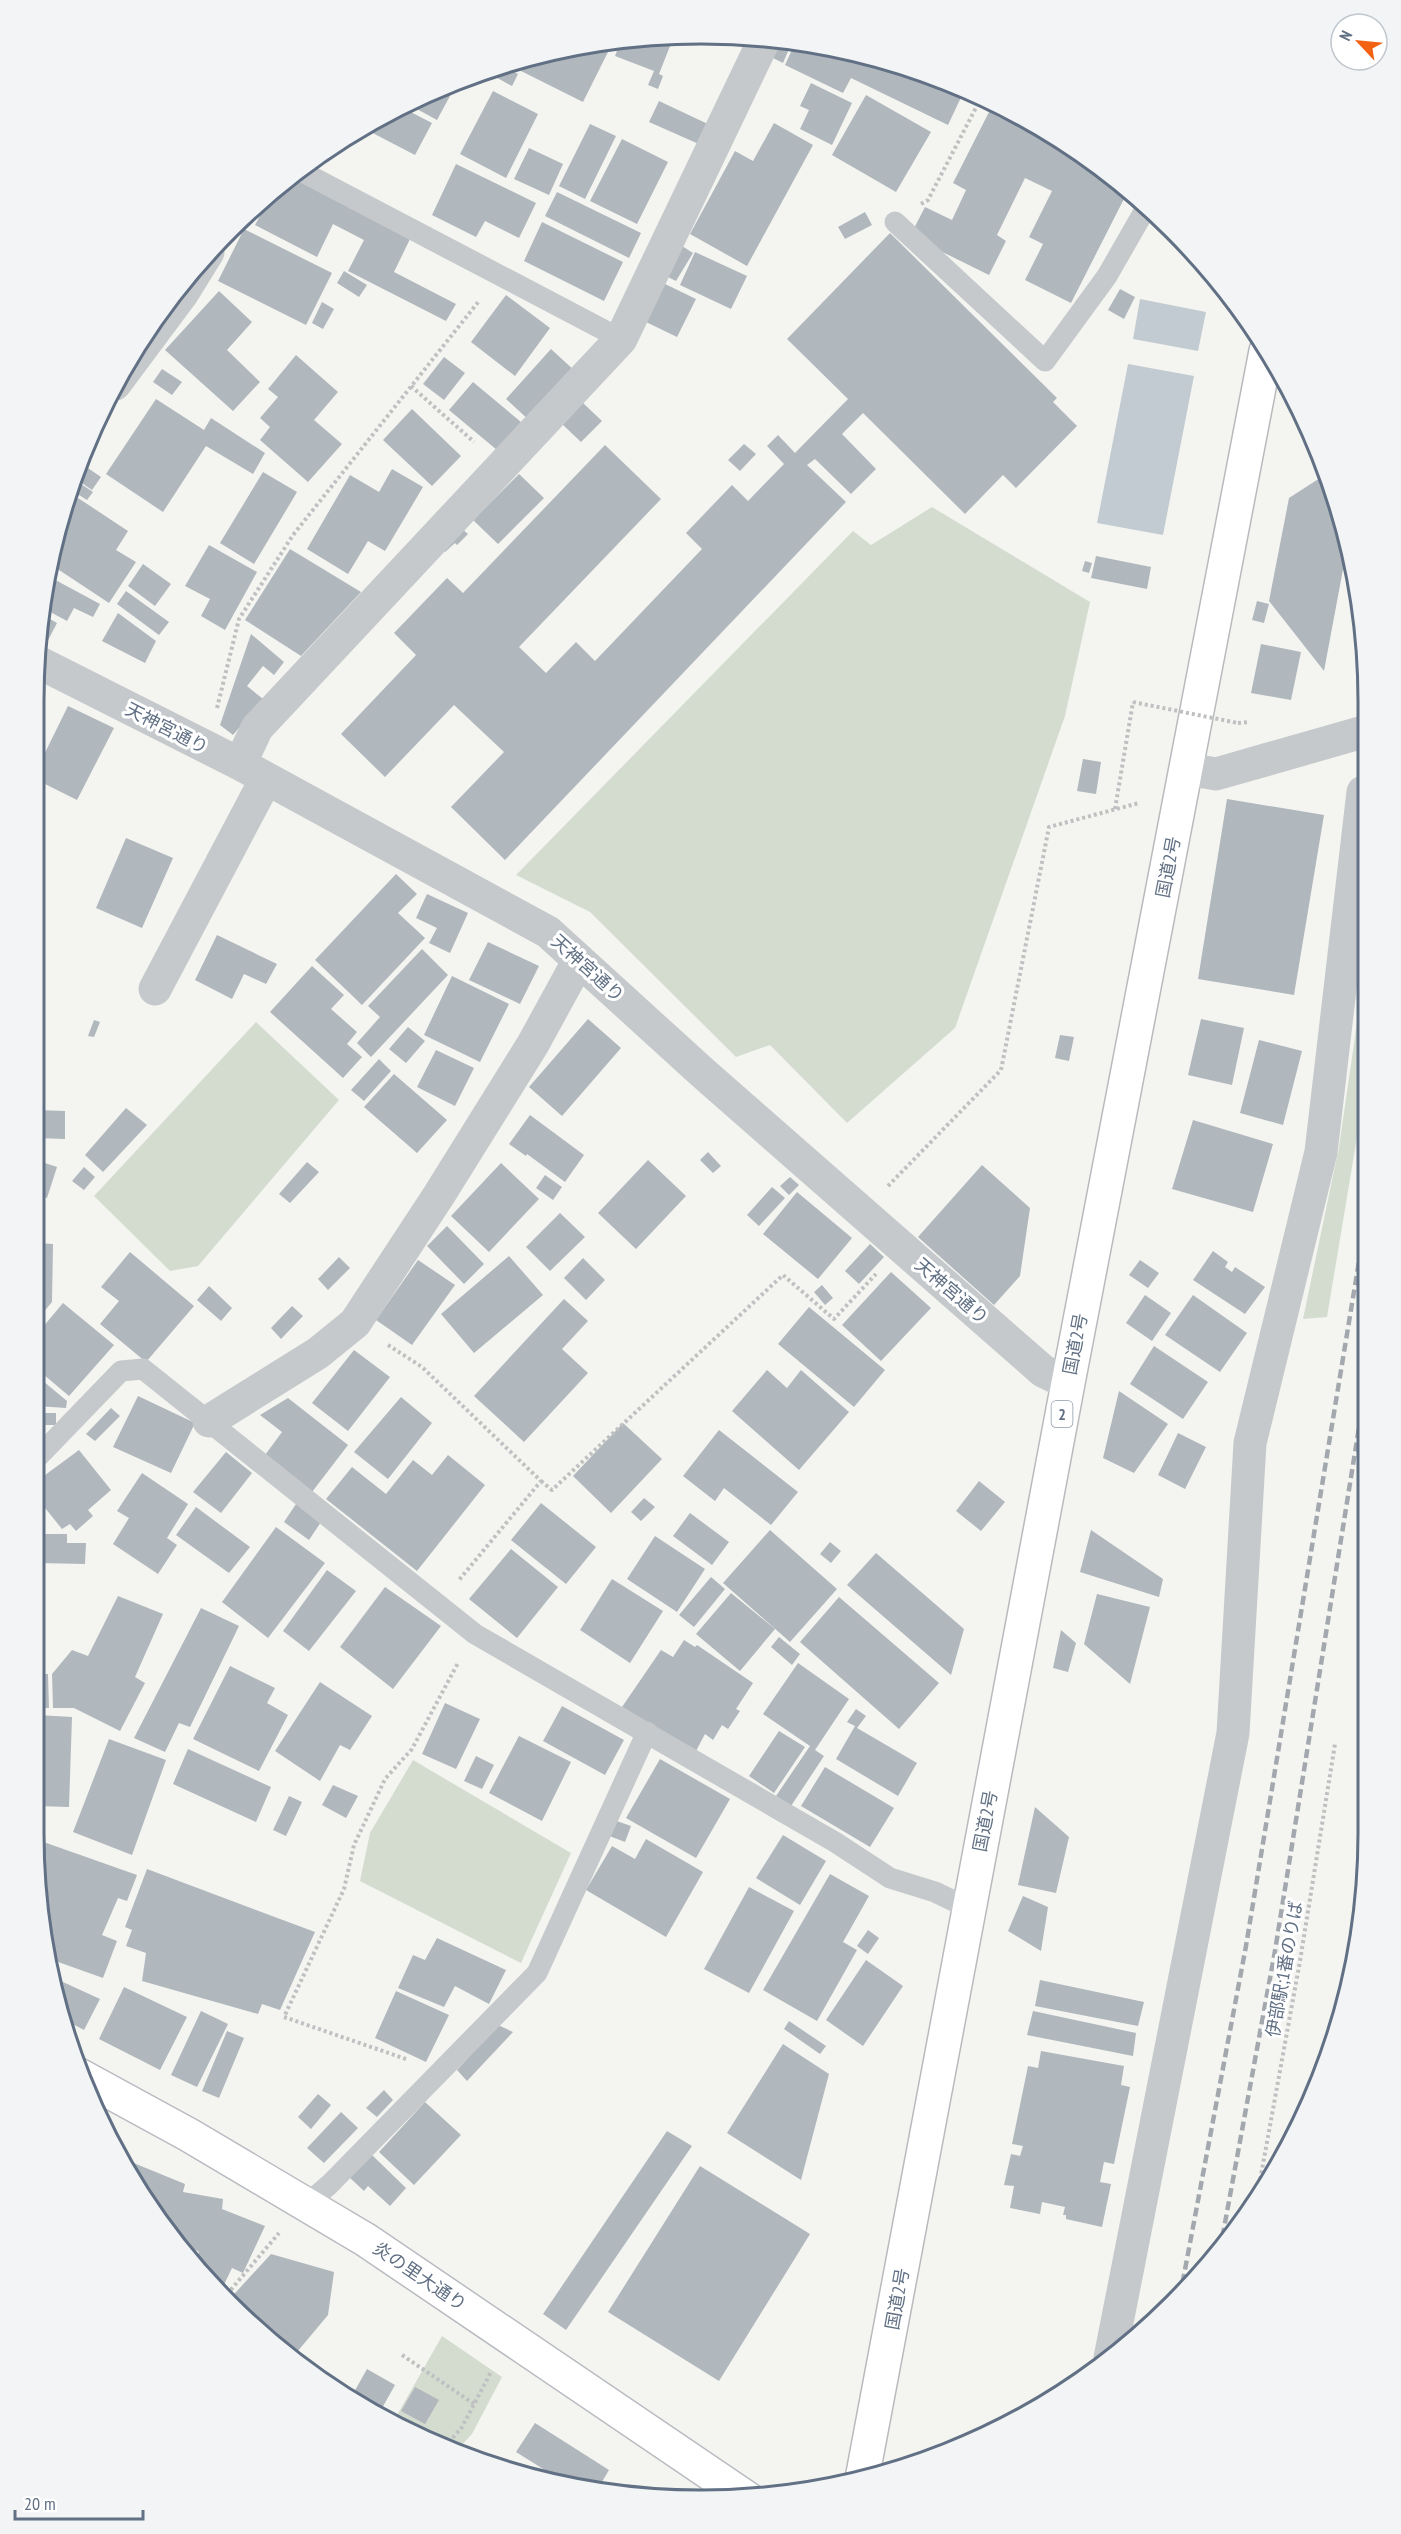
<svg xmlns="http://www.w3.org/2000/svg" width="1401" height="2534" font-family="'PT Sans Narrow','Noto Sans JP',sans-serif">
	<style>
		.green { fill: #d4dcd0 }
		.water { fill: #c3cbd2 }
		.building { fill: #b0b7bd }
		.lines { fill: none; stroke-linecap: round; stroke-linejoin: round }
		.secondary-casing { stroke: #b8bbc1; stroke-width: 36 }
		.highway-casing { stroke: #b8babd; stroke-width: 36 }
		.path { stroke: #bfc0c2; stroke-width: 4; stroke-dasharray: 3 3; stroke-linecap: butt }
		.lane { stroke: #c6c9cc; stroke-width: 21 }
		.street { stroke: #c6c9cc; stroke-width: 33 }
		.secondary { stroke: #fff; stroke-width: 33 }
		.highway { stroke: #fff; stroke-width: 33 }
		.rail { stroke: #a3a8af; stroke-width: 4.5; stroke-dasharray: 9 4.5; stroke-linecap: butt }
		.path-bridge { stroke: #bfc0c2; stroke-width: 4; stroke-dasharray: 3 3; stroke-linecap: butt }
		.labels { text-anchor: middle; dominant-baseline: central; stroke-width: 6; stroke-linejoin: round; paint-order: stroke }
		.shield { fill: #fff; stroke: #909ba9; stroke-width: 1.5 }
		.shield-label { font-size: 16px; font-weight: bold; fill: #617084 }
		.street-label { font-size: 18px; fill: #617084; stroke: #fff }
		.rim { fill: none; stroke: #617084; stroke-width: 3 }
	</style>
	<rect width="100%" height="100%" fill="#f4f5f0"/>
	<path class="green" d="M932,507L1090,602L1065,716L955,1028L847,1123L770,1045L736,1057L590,912L516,875L853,531L871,545Z
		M1364,974V1095L1327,1317L1303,1319L1339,1147Z
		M256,1022L339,1100L198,1266L170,1271L94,1196Z
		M413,1760L571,1853L521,1963L360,1881L370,1833Z
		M442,2336L502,2377L472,2434L456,2451L406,2432L392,2424Z"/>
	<path class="water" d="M1140,299L1206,312L1198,351L1133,339Z
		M1128,364L1194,376L1163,535L1097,523Z"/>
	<path class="building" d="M656,35L672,41L659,74L663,76L658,89L648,85L654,71L615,56L621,40Z
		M796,41L915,69L964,91L948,125L851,78L843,93L785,65Z
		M613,42L583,102L521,71L529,56Z
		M777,43L789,49L783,63L771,57Z
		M502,65L518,74L512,86L492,75L497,67Z
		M457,83L437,120L404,102H406Z
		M811,83L852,103L832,145L800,129L809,110L800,106Z
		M493,91L538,114L506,178L460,154Z
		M866,95L931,132L896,192L832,155Z
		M659,101L710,125L701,145L649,122Z
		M399,106L432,123L415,155L363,128Z
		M989,112L1083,160L1127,193L1071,303L1025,280L1043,244L1029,237L1052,191L1025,178L997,235L1006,241L989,275L910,236L925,207L952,220L966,190L953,183Z
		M774,123L813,145L747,266L690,234L735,151L753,161Z
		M590,124L616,136L585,199L559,186Z
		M622,139L668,162L637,224L590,201Z
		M529,148L563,164L549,195L514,179Z
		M456,164L536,203L519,238L485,221L476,237L432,215Z
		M289,176L410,239L394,272L456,304L446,321L348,271L364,240L333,224L317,257L255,225L274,190Z
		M557,192L641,233L629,258L545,216Z
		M865,212L872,225L845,239L838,227Z
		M542,222L623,262L604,301L524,261Z
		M244,229L332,273L306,325L218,281Z
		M890,233L1057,398L1053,402L1077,426L1016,488L1003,475L965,514L863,413L842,434L876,469L851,494L815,459L807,465L846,502L505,860L451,807L504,752L454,705L385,777L341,734L416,655L394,633L447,578L463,593L605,445L661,499L519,647L546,673L576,642L595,661L702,549L686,533L732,485L748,501L784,464L767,446L778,435L795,453L848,399L787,339Z
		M682,246L693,253L676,281L664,275Z
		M695,252L747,276L731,309L680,285Z
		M344,271L367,285L359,297L337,283Z
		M663,283L696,299L677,337L644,321Z
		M1120,289L1135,297L1124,319L1108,310Z
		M219,291L252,322L227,350L260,382L233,411L165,350Z
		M506,295L550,328L515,376L471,342Z
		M322,302L334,309L323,329L312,323Z
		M551,349L576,372L531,422L506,399Z
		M296,355L338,392L314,420L342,444L308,482L260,440L270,427L260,418L278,397L268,389Z
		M444,357L465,373L444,400L423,384Z
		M162,369L182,382L172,395L153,382Z
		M473,382L521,422L497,450L449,410Z
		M156,399L204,430L211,418L265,453L253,474L206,446L163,512L106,474Z
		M583,403L602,421L581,442L562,424Z
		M412,409L461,456L432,486L383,440Z
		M744,444L756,454L740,471L728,460Z
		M82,464L101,477L92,490L76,479Z
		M392,469L423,487L385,551L368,541L348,574L307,549L350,475L379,492Z
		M263,472L297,492L254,564L220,543Z
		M519,474L544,498L498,544L473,520Z
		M1320,478L1334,491L1347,548L1324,671L1269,601L1289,498Z
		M75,480L93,492L87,500L79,495L55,531Z
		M78,498L128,531L116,550L136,562L109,603L50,564L55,534Z
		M460,527L468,534L457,545L455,543L445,552L441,548Z
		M209,545L257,572L225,630L201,616L210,599L185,586Z
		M290,549L361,592L301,656L245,620Z
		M1096,556L1151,567L1147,589L1091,578Z
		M1085,561L1092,563L1089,573L1082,571Z
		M143,564L171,584L155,606L128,586Z
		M48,576L100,604L93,617L74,608L67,621L43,608Z
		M126,591L169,622L159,635L117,604Z
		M1257,601L1269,604L1264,623L1252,620Z
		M118,613L156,641L145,663L102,641Z
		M41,614L57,623L44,648L36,645Z
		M251,634L284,662L274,675L263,666L247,686L263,699L233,735L220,725Z
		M1261,644L1301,652L1291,700L1251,693Z
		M68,706L114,728L77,800L35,779V773Z
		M1083,759L1101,762L1096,794L1077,791Z
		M1227,799L1324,815L1294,995L1198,979Z
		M126,838L173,858L142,928L96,908Z
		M396,874L417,894L398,913L425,938L362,1005L315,960Z
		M427,894L468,913L450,953L429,943L437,928L416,918Z
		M217,935L277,964L266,984L244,974L232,999L195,980Z
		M488,942L539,966L520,1004L469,980Z
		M422,949L448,975L371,1057L357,1043L380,1017L368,1006Z
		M312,966L344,995L331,1009L357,1032L347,1044L362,1057L343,1078L270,1012Z
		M452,976L509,1004L480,1062L424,1035Z
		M588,1019L621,1048L562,1116L529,1087Z
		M1201,1019L1244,1028L1232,1085L1188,1075Z
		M94,1020L100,1022L94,1037L88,1036Z
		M408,1027L425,1041L406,1063L389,1049Z
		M1060,1035L1074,1037L1069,1061L1055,1058Z
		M1259,1040L1302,1051L1283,1125L1240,1113Z
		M436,1050L474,1068L455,1106L417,1087Z
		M379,1059L391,1071L364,1101L351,1090Z
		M394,1074L447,1120L417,1153L364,1107Z
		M126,1108L147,1125L103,1172L85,1155Z
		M36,1110L65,1111V1139L36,1138Z
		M530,1115L584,1155L565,1182L527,1154L526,1156L509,1144Z
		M1193,1120L1273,1144L1253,1212L1172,1189Z
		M708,1152L721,1166L713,1173L700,1160Z
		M648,1160L686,1196L636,1249L598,1213Z
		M42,1162L57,1167L47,1198L36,1195V1178Z
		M307,1162L319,1172L290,1203L279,1194Z
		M501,1163L539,1199L489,1252L451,1216Z
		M982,1165L1030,1208L1020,1276L994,1305L918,1237Z
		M84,1167L95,1177L84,1190L72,1181Z
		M545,1175L562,1187L553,1200L536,1188Z
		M790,1177L799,1185L789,1195L780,1186Z
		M772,1187L785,1198L759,1226L747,1215Z
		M797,1192L852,1238L818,1279L763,1234Z
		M560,1213L585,1237L550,1271L526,1247Z
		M447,1226L484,1264L464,1284L427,1246Z
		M36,1243L53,1244L52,1302L37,1320Z
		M870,1244L884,1257L859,1284L845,1271Z
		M1213,1251L1228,1262L1225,1267L1232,1272L1235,1267L1265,1287L1245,1314L1193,1280Z
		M130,1252L194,1306L146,1362L100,1324L119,1301L101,1287Z
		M509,1256L543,1295L474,1353L441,1314Z
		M339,1257L350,1268L328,1290L318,1279Z
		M583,1258L605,1280L586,1300L564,1278Z
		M418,1260L455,1285L412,1345L376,1320Z
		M1140,1260L1159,1273L1148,1288L1129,1275Z
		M891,1272L931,1308L881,1361L842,1325Z
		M822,1285L833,1298L825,1305L814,1292Z
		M209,1286L232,1308L221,1321L197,1300Z
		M1145,1295L1171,1313L1152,1341L1126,1323Z
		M1193,1295L1247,1333L1220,1372L1165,1335Z
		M564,1299L588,1321L562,1349L588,1373L524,1442L474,1396Z
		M63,1303L114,1345L69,1396L37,1369V1334Z
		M292,1306L303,1316L281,1339L271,1328Z
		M809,1307L885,1370L854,1407L778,1344Z
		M1154,1346L1208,1382L1183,1419L1130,1384Z
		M354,1350L390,1377L348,1431L312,1403Z
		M767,1370L787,1388L801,1370L849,1412L799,1470L732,1411Z
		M37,1376L67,1401L66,1408L37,1406Z
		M1119,1391L1168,1424L1134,1473L1103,1458Z
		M138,1396L195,1423L171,1473L113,1447Z
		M401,1397L432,1423L388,1479L354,1452Z
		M288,1398L348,1445L312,1492L265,1455L282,1432L260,1415Z
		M111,1408L120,1416L95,1441L86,1434Z
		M37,1413H56V1425H37Z
		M623,1423L662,1459L611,1513L573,1476Z
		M719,1430L798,1492L771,1525L724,1488L715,1501L683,1476Z
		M1178,1433L1206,1447L1185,1489L1158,1475Z
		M79,1450L111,1490L88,1510L93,1516L76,1531L70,1524L62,1529L37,1498V1481Z
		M226,1452L252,1473L221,1513L193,1492Z
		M448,1455L485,1485L417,1571L326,1499L352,1467L386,1494L413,1460L432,1475Z
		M142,1473L188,1504L167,1538L177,1545L158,1574L113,1544L129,1518L117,1511Z
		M979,1481L1005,1502L981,1531L956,1511Z
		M644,1498L655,1507L641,1521L631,1512Z
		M298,1501L323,1519L309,1540L284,1522Z
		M541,1503L596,1547L566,1584L511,1540Z
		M196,1507L250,1547L229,1573L176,1535Z
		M690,1513L729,1542L712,1565L673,1536Z
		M276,1527L325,1563L268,1638L222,1602Z
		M770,1530L837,1589L790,1642L723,1583Z
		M1091,1530L1163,1579L1159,1597L1080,1572Z
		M37,1534H67V1543H86L85,1564L38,1563Z
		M655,1536L705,1569L677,1612L627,1579Z
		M830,1542L841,1551L831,1563L820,1554Z
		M511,1549L558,1587L517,1638L469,1599Z
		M876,1553L964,1629L951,1675L847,1585Z
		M327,1570L356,1591L309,1651L283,1631Z
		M711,1577L725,1589L694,1627L679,1615Z
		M612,1579L663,1611L630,1663L580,1630Z
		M385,1587L441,1626L393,1689L340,1647Z
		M731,1593L775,1629L740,1671L696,1634Z
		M1097,1594L1150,1607L1130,1684L1084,1644Z
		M118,1596L163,1614L135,1677L145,1683L120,1731L74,1708H53L52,1674L72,1650L88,1656Z
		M839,1597L939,1683L899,1729L800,1642Z
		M201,1608L239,1626L190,1727L179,1723L165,1752L134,1738Z
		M1061,1630L1076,1643L1068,1672L1053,1668Z
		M779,1637L800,1654L792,1665L771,1647Z
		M684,1640L695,1647L697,1645L753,1683L736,1709L740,1711L728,1729L722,1725L713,1740L705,1734L696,1751L622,1707L661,1650L673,1657Z
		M798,1663L849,1699L815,1750L824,1756L791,1806L776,1796L810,1746L763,1714Z
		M230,1666L275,1688L267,1703L288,1715L259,1771L193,1739Z
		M38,1674H48L49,1708H38Z
		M320,1682L372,1716L350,1750L340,1745L320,1781L275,1751Z
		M445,1703L480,1719L456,1769L422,1754Z
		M562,1706L624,1740L605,1775L543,1741Z
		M856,1709L866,1716L857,1728L917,1763L898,1796L836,1759L855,1726L847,1722Z
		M38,1715L72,1717L69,1807L38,1806Z
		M779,1731L805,1747L774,1793L749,1776Z
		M519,1736L571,1762L542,1821L489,1793Z
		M109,1739L166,1760L132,1855L73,1832Z
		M188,1749L271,1787L256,1822L173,1784Z
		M476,1756L494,1765L482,1789L464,1781Z
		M660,1759L730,1799L696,1858L626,1818Z
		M825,1767L894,1808L870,1847L801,1806Z
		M333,1785L358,1796L346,1818L322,1805Z
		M289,1796L302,1802L286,1836L273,1830Z
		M1035,1807L1069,1837L1056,1893L1018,1885Z
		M611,1819L631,1826L625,1842L604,1834Z
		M783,1835L826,1861L800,1905L756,1878Z
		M646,1839L703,1872L666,1937L586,1890L612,1846L635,1859Z
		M38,1840L137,1875L127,1901L118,1898L102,1935L117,1941L103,1978L47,1958L39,1921L44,1899L39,1897Z
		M147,1869L315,1932L280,2010L262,2004L258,2014L142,1981L146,1953L126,1946L132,1930L125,1927Z
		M830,1874L869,1896L843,1942L857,1950L817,2021L763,1990Z
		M749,1887L794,1911L749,1993L704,1969Z
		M1023,1896L1048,1907L1041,1951L1008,1931Z
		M868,1930L879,1938L868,1954L857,1946Z
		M437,1938L506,1970L489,2004L455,1986L444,2007L398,1988L413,1955L425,1960Z
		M866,1960L903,1986L863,2046L826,2020Z
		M52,1977L100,1999L84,2030L61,2018Z
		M1040,1980L1144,2002L1138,2026L1035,2006Z
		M124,1987L187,2017L160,2070L99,2039Z
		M396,1991L449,2015L426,2062L375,2038Z
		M201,2011L228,2024L197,2087L171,2075Z
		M1033,2011L1136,2033L1133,2056L1027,2035Z
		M789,2021L826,2046L820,2054L784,2029Z
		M498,2025L513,2032L467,2081L457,2070Z
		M227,2031L244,2038L219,2098L202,2091Z
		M783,2044L829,2074L801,2180L727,2133Z
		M1041,2051L1124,2066L1121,2085L1130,2087L1114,2164L1104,2162L1100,2182L1111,2184L1102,2227L1066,2219V2215H1063L1065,2207L1042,2202L1040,2214L1010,2208L1014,2186L1004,2185L1011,2154L1020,2156L1023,2146L1012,2144L1028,2066L1038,2068Z
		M384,2090L393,2100L377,2117L366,2108Z
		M318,2094L331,2105L311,2129L298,2117Z
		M425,2102L461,2135L414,2185L379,2152Z
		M341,2112L358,2128L324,2163L307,2148Z
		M667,2131L692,2146L566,2330L543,2314Z
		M372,2155L406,2188L390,2206L368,2186L364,2191L349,2177Z
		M119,2157L185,2184L183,2192L223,2199L222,2209L265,2226L243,2273L232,2268L221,2291L211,2286L193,2265L199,2252L179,2240L171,2239Z
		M700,2166L810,2234L719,2381L608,2312Z
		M271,2254L334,2272L328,2315L292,2358L226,2303Z
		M367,2369L395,2385L381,2410L353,2394Z
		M415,2387L439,2400L425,2424L401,2411Z
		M535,2423L609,2470L596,2492L552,2483L556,2477L516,2452Z"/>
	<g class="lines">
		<defs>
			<path id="secondary" d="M79,2075L189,2135L366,2240L748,2499"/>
			<path id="highway" d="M862,2479L1068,1383L1266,351"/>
		</defs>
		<use href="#secondary" class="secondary-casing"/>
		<use href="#highway" class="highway-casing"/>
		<path class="path" d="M921,204L928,200L981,98
			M411,386L474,442
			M217,708L239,619L293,535L479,301
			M1238,723L1249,722
			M1115,809L1133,702
			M888,1186L1001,1070L1049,827L1139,803
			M388,1345L422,1367L541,1481L459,1580
			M541,1481L552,1490L783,1275L834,1319L876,1274
			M406,2059L284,2017L344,1889L354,1845L385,1779L412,1749L458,1663
			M1257,2197L1300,1961L1335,1744
			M223,2299L279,2233
			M402,2355L474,2404
			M445,2447L462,2427L491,2372"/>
		<path class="lane" d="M297,169L621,339
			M895,222L1045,361L1107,276L1146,208
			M37,1458L121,1371L143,1369L475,1634L835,1842L890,1878L935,1892L968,1908
			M307,2204L330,2184L537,1973L647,1732"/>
		<path class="street" d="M115,384L182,294L208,252
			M34,660L240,764L548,932L703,1073L1043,1371L1068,1383
			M240,764L257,728L621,339L765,38
			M1187,769L1216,774L1363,732
			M155,989L266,779
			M209,1421L318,1353L355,1323L439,1195L533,1044L579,960
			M1110,2358L1233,1733L1250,1443L1321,1152L1363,792"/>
		<use href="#secondary" class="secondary"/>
		<use href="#highway" class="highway"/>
		<path class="rail" d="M1220,2250L1275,1951L1365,1390
			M1180,2296L1246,1946L1364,1231"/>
		<path class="path-bridge" d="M1133,702L1238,723"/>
	</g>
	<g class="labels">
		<rect class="shield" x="1051.5" y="1401" width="21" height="26" rx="4.5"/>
		<g class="shield-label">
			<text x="1062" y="1414">2</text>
		</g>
		<g class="street-label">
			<text transform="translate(167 728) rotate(27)">天神宮通り</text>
			<text transform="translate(1168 867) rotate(-79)">国道2号</text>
			<text transform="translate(588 968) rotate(42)">天神宮通り</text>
			<text transform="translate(952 1291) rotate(41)">天神宮通り</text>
			<text transform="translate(1075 1344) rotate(-79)">国道2号</text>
			<text transform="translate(985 1821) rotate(-79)">国道2号</text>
			<text transform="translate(1284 1969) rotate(-80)">伊部駅;1番のりば</text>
			<text transform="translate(420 2276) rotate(34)">炎の里大通り</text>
			<text transform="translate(897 2299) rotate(-80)">国道2号</text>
		</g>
	</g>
	<path d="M0 0H1401V2534H0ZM701 44H701A657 657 0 0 1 1358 701V1833A657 657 0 0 1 701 2490H701A657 657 0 0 1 44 1833V701A657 657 0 0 1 701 44Z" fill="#f2f4f5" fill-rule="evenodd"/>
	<path class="rim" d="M701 44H701A657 657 0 0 1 1358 701V1833A657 657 0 0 1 701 2490H701A657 657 0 0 1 44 1833V701A657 657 0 0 1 701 44Z"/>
	<g transform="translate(1359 42) rotate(296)"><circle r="28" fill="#ffffff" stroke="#c0c6ce" stroke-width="1.5"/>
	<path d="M0-4.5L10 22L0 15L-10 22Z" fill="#f36212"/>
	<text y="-9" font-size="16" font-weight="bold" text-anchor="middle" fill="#617084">N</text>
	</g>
	<path d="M15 2510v9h128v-9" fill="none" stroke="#617084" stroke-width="3"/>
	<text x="24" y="2510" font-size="18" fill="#617084" stroke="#ffffff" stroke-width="4.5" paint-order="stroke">20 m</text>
</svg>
